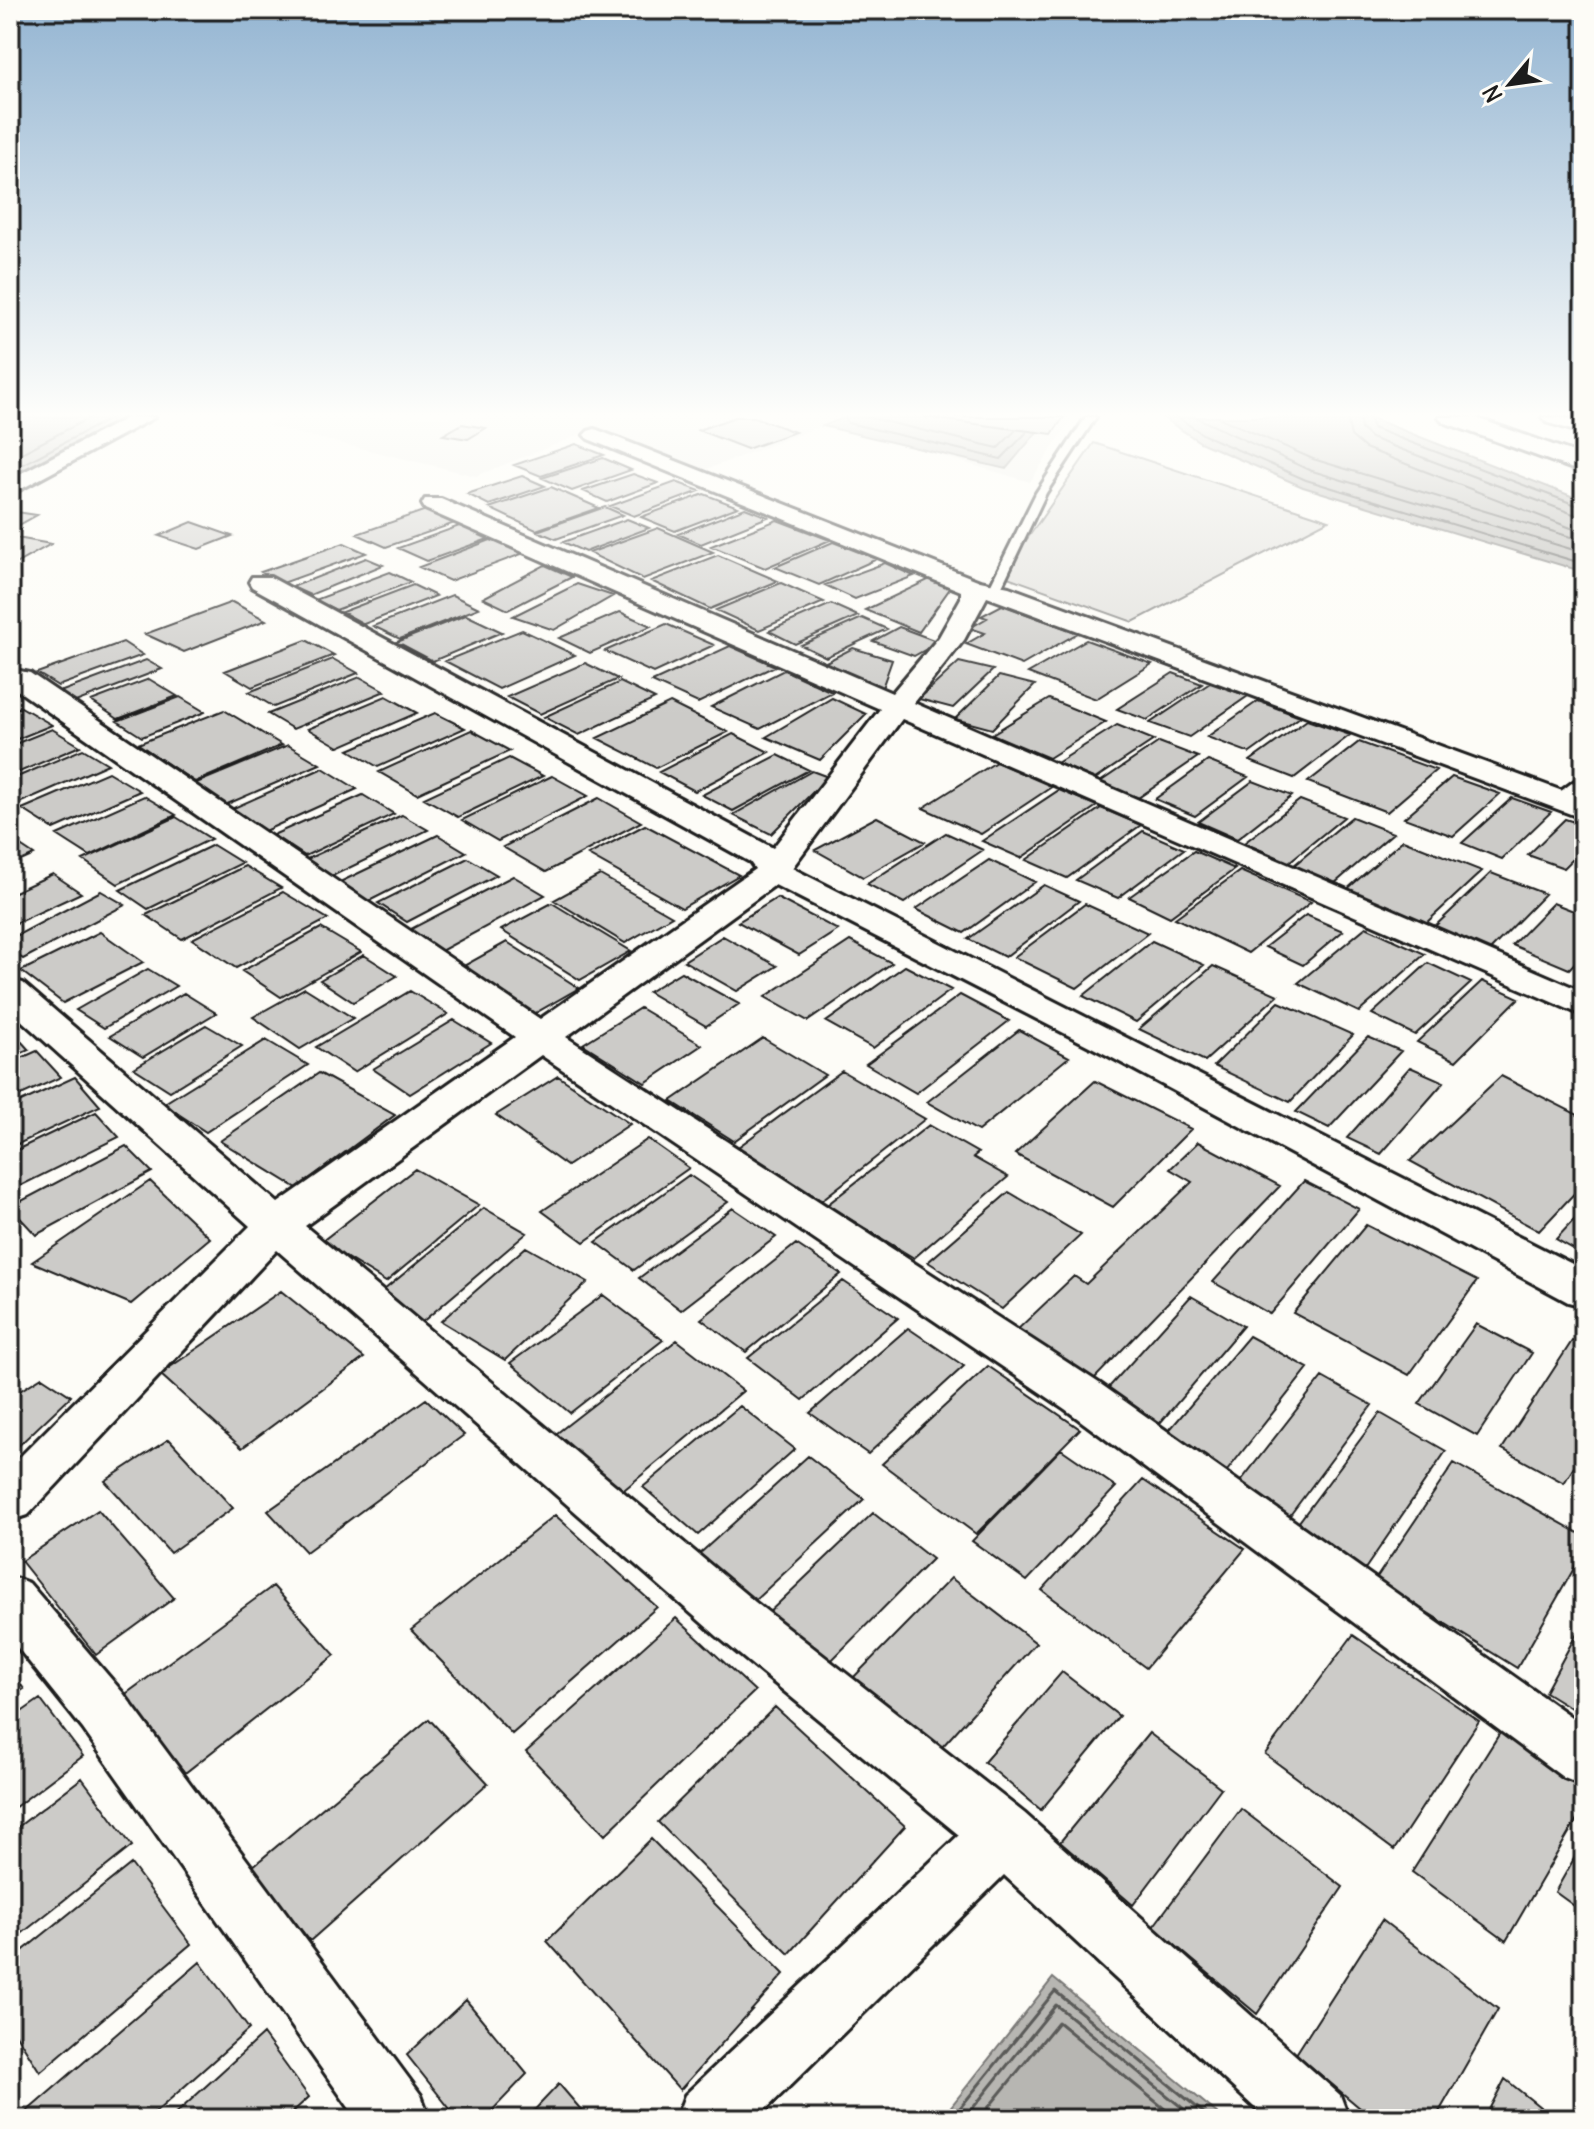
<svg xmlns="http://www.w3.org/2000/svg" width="1594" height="2129" font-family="Delius,sans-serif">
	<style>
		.built { fill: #eeede9 }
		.green { fill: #e0dfdb; stroke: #7e7e7c; stroke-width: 2 }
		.water { fill: #b7b6b2; stroke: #797876; stroke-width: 2 }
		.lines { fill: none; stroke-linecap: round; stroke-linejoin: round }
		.shore-far1 { stroke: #5a5a58; stroke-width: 2 }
		.shore { stroke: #5a5a58; stroke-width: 3 }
		.building { fill: #cccbc8; stroke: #1c1c1c; stroke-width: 2 }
		.service-casing { stroke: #1c1c1c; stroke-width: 6 }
		.minor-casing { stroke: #1c1c1c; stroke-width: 6 }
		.tertiary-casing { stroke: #1c1c1c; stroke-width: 6 }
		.primary-casing { stroke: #1c1c1c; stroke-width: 6 }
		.service { fill: #fdfcf7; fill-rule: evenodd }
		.minor { fill: #fdfcf7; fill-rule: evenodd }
		.tertiary { fill: #fdfcf7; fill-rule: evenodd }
		.primary { fill: #fdfcf7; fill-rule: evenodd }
	</style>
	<rect width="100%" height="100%" fill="#fdfcf7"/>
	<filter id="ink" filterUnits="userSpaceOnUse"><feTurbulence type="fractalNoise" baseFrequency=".0125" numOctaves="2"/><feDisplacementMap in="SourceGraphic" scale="16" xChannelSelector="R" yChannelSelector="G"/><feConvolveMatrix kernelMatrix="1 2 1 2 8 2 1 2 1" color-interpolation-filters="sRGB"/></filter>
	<g filter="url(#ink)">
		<path class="built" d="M284,417H1073L1030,482L829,423L702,471L594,429L476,476L268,426Z"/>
		<path class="green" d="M1094,443L1329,520L1133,622L1002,575Z"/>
		<path class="water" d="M10,417H130L10,480Z
			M846,417H942L1037,432L1006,469L823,426Z
			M1162,417H1369L1584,501V572L1303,487L1200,442Z
			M1053,1978L1224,2119H941Z"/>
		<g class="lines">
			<path class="shore-far1" d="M845,417L848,423L1001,459L1026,433
				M866,417L998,448L1015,431
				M1177,417L1204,435L1306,480L1584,564
				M1195,417L1309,470L1584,553
				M1218,417L1313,459L1584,541
				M1347,417L1351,436L1365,448L1571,528L1584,530
				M1359,417L1361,429L1371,438L1584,518
				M1369,417L1373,428L1584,508
				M10,459L91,417
				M10,471L113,417"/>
			<path class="shore" d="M951,2119L1055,1991L1211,2119
				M964,2119L1056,2005L1196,2119
				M979,2119L1058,2022L1177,2119"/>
		</g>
		<path class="building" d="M735,417H754L795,432L747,449L698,430Z
			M923,417H1064L1052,434Z
			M462,424L486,428L468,439L443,435Z
			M576,444L604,455L541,476L514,465Z
			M603,458L631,470L572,491L542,478Z
			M633,474L658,483L607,502L583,491Z
			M522,476L545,486L489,505L467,494Z
			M676,482L700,491L634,516L610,506Z
			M551,487L599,508L536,530L489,508Z
			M704,494L738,507L675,531L641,517Z
			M605,507L623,515L556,539L537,531Z
			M745,508L768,517L701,544L678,534Z
			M426,510L455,523L386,547L357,534Z
			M10,511L37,515L10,530Z
			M627,519L649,528L585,552L563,542Z
			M777,520L830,540L765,568L711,546Z
			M192,522L232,536L199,549L159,536Z
			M462,525L491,538L427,561L398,548Z
			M658,528L713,552L643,579L589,553Z
			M17,538L51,544L10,567V541Z
			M496,538L527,552L450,581L419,567Z
			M833,542L877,559L819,585L775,567Z
			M344,543L366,553L283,583L261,572Z
			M718,555L778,581L710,609L651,581Z
			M366,558L383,565L310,595L292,587Z
			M885,563L914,576L855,599L825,585Z
			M545,565L572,577L508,610L483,598Z
			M390,572L411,582L336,610L315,600Z
			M930,579L951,587L919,632L865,610Z
			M781,583L824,602L759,630L716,610Z
			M577,584L613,596L554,630L513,616Z
			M413,585L436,596L364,624L342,612Z
			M452,595L479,608L400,639L373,626Z
			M232,602L266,620L184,652L145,634Z
			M831,604L858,616L795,644L769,631Z
			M1002,605L1078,633L1022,665L966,644L985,633L970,628L987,618L981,616Z
			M620,612L651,626L590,653L559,638Z
			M466,615L502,632L433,661L397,642Z
			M862,618L887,629L826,657L801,645Z
			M666,624L714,645L653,673L605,651Z
			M899,627L939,642L914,656L873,641Z
			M522,630L575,655L499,689L445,661Z
			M306,640L334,655L252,687L225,671Z
			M1086,640L1152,664L1096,699L1028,673Z
			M123,642L143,655L58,686L37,673Z
			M730,646L775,666L698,703L652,682Z
			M853,648L892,660L882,688L822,664Z
			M333,659L358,673L274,707L249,692Z
			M146,660L162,669L73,703L57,693Z
			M959,662L993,670L953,708L919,699Z
			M585,663L618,679L540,714L507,697Z
			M784,670L832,692L760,729L711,707Z
			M1173,673L1202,684L1147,720L1117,709Z
			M999,676L1035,685L992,729L955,719Z
			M360,677L385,691L293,729L268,714Z
			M149,679L177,696L118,719L91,701Z
			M620,682L655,699L579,735L544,717Z
			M1210,683L1248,696L1189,737L1150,723Z
			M386,696L417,713L339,747L308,729Z
			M180,697L205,712L142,737L117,721Z
			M832,698L866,714L820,760L766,737Z
			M1049,699L1106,722L1049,758L992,734Z
			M1258,701L1300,717L1250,753L1207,737Z
			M670,703L728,732L656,768L597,738Z
			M21,707L52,725L10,742V711Z
			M224,710L282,745L195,782L138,744Z
			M435,713L465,728L378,767L349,750Z
			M1307,720L1350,735L1294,778L1250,761Z
			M1117,725L1154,740L1095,779L1057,763Z
			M52,729L80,746L10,776V746Z
			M471,730L510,751L417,794L379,772Z
			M733,734L769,752L695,791L659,772Z
			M1159,742L1198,757L1138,798L1100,782Z
			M1359,742L1436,770L1387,812L1308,782Z
			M288,745L320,764L225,805L194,784Z
			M83,749L108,764L10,807V780Z
			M778,755L809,770L733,811L702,795Z
			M509,758L543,776L458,817L424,798Z
			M1208,761L1248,777L1195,816L1155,799Z
			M996,762L1053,786L981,834L923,808Z
			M323,768L357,789L260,833L227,811Z
			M812,771L828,777L771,834L733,815Z
			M108,772L140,791L54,829L22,809Z
			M552,776L588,796L498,841L462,820Z
			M1452,777L1500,794L1453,836L1404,818Z
			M1253,781L1292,796L1237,839L1198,822Z
			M1059,790L1097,806L1021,858L982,841Z
			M363,795L394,814L305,856L273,835Z
			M144,796L176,815L90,856L57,835Z
			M599,798L641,822L546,872L503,847Z
			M1512,798L1551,812L1502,859L1462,843Z
			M1300,800L1344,817L1289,862L1244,843Z
			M1101,808L1141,825L1067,878L1026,860Z
			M402,815L428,830L330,877L305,860Z
			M176,817L211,839L118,884L83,860Z
			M877,817L925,842L863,877L815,850Z
			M1352,817L1393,833L1335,883L1293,866Z
			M1565,819L1584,825V848L1564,868L1528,855Z
			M645,825L739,875L682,908L588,855Z
			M1143,831L1184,849L1118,898L1076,880Z
			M946,833L983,850L904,903L867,884Z
			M438,835L466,852L367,902L338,883Z
			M1403,840L1482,871L1425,924L1345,891Z
			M16,843L34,855L10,866V845Z
			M213,845L242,863L148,909L120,890Z
			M1194,851L1235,869L1170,917L1129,897Z
			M468,858L497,875L407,922L378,903Z
			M989,860L1035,882L964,933L916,909Z
			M245,866L281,888L182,939L146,915Z
			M1240,871L1311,902L1248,953L1175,918Z
			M1491,873L1545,894L1488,952L1432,929Z
			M53,874L81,893L10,926V894Z
			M600,875L672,916L625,943L554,900Z
			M513,876L545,895L439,952L407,931Z
			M1044,885L1079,901L1005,957L968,939Z
			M101,891L125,905L23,959L10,950V939Z
			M283,892L328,919L236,968L192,939Z
			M777,898L838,930L799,955L738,922Z
			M552,903L631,951L580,980L501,930Z
			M1553,903L1584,915V953L1569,969L1512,945Z
			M1085,904L1148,933L1077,988L1014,957Z
			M1306,915L1343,931L1303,965L1265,947Z
			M1366,927L1425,954L1359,1012L1298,983Z
			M321,928L361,952L281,997L242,971Z
			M100,932L143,962L63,1003L21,971Z
			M723,936L777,966L737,991L684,961Z
			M850,941L892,963L808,1021L765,997Z
			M1152,941L1204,965L1136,1022L1083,996Z
			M507,942L579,988L532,1015L460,968Z
			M364,955L397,976L353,1002L320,980Z
			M1428,963L1471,983L1415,1035L1372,1014Z
			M905,966L951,990L873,1048L826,1022Z
			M1213,966L1278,995L1205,1061L1139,1029Z
			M148,969L176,986L104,1028L76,1010Z
			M681,972L739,1004L706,1026L648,992Z
			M1482,981L1519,998L1456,1061L1417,1042Z
			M305,988L353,1018L300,1049L253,1017Z
			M410,991L448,1014L354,1072L316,1047Z
			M184,993L216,1013L143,1057L110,1036Z
			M960,995L1009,1021L916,1093L866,1064Z
			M1279,1002L1353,1035L1290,1102L1214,1066Z
			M640,1008L702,1045L645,1083L583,1044Z
			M454,1020L491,1043L410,1094L373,1069Z
			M206,1025L242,1046L170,1091L134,1068Z
			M10,1029L29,1050L10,1058Z
			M1019,1030L1069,1057L978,1131L927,1102Z
			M1368,1037L1401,1051L1329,1128L1296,1112Z
			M763,1038L825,1075L734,1141L671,1101Z
			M266,1040L308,1065L206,1132L163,1104Z
			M37,1051L61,1077L10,1100V1063Z
			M1410,1067L1444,1082L1381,1154L1347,1138Z
			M842,1071L925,1119L818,1203L734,1150Z
			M319,1073L395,1115L297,1188L220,1141Z
			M558,1076L630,1124L567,1166L496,1115Z
			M1501,1076L1584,1118V1183L1539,1231L1410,1161Z
			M75,1077L100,1106L18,1144L10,1134V1107Z
			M1095,1081L1191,1129L1113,1207L1015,1154Z
			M96,1112L119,1137L10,1191V1153Z
			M929,1125L978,1153L973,1157L1008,1177L914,1258L827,1205Z
			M648,1139L689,1168L584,1242L542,1211Z
			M1198,1142L1280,1186L1094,1379L1017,1330L1074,1276L1086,1284L1192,1182L1170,1169Z
			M126,1146L152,1172L36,1235L10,1207Z
			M415,1169L479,1205L386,1282L321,1242Z
			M689,1175L728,1202L634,1270L596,1242Z
			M150,1181L210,1238L131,1304L32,1262Z
			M1304,1181L1359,1209L1270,1314L1213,1282Z
			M1009,1192L1081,1235L1002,1309L928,1262Z
			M484,1208L527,1233L421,1323L378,1295Z
			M733,1208L776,1237L681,1310L639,1278Z
			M1584,1209V1255L1556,1239Z
			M1366,1225L1477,1281L1409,1375L1293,1313Z
			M796,1244L841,1274L746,1352L701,1319Z
			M526,1247L588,1282L505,1360L441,1321Z
			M843,1281L898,1318L803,1400L748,1358Z
			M281,1291L364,1358L242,1448L160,1374Z
			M603,1295L663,1340L570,1413L510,1363Z
			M1191,1296L1243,1326L1155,1429L1101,1396Z
			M1476,1324L1532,1353L1477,1436L1419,1404Z
			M908,1328L964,1366L868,1454L810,1413Z
			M1249,1336L1308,1368L1227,1471L1166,1434Z
			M677,1340L743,1391L619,1494L552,1437Z
			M1572,1341L1584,1347V1451L1564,1483L1502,1449Z
			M988,1366L1080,1429L976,1534L882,1464Z
			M42,1377L71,1396L10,1454V1397Z
			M1322,1377L1372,1405L1288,1518L1237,1486Z
			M426,1399L464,1435L306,1552L268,1511Z
			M740,1406L795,1449L698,1535L643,1487Z
			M1380,1413L1446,1451L1365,1569L1296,1526Z
			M169,1439L233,1508L170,1553L105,1481Z
			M1061,1449L1116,1487L1027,1581L972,1541Z
			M808,1456L864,1499L752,1603L697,1556Z
			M1454,1463L1584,1536V1551L1517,1668L1375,1580Z
			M1143,1480L1245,1549L1146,1668L1042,1590Z
			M98,1510L174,1598L96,1655L21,1561Z
			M873,1513L932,1559L822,1670L762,1619Z
			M555,1515L657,1607L512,1734L411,1630Z
			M951,1578L1036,1643L933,1757L847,1684Z
			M273,1586L335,1655L185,1773L123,1696Z
			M676,1618L755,1691L605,1835L526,1752Z
			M1584,1620V1716L1545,1692Z
			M1353,1635L1479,1721L1394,1850L1265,1754Z
			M10,1670L24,1689L10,1698Z
			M1062,1672L1119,1716L1041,1810L984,1762Z
			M40,1699L83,1756L10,1811V1720Z
			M775,1707L905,1826L789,1954L658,1822Z
			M429,1719L488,1783L310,1941L252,1867Z
			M1505,1725L1584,1779V1807L1506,1941L1412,1872Z
			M1149,1733L1221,1788L1133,1905L1060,1842Z
			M82,1778L132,1846L10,1943V1833Z
			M1241,1809L1343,1887L1257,2014L1153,1927Z
			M651,1839L784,1974L680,2090L547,1941Z
			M1584,1841V1913L1555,1892Z
			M131,1864L191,1944L40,2072L10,2025V1961Z
			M1382,1920L1498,2009L1435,2119H1373L1296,2054Z
			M200,1962L249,2029L148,2119H18Z
			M466,2000L527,2074L484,2119H458L407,2055Z
			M263,2034L309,2097L285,2119H170Z
			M1505,2079L1555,2119H1484Z
			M559,2084L589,2119H526Z"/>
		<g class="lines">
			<defs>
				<path id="service" d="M1086,417H1096L1046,493L1000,590L990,593L988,590L1036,493Z
					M1584,774V785L1563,803H1553V797Z"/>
				<path id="minor" d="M129,417H155L10,495V479Z
					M595,429L980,581L1009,587L1584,799V819L987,597L964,640L914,703L1584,992V1016L902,719L792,868L1584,1270V1306L1568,1302L1105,1054L775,885L566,1037L1099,1383L1584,1726V1786L1564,1778L1065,1409L541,1055L305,1226L755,1602L1024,1813L1340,2095L1349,2119H1267L1004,1875L756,2119H676L685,2095L959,1835L717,1636L277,1250L28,1515L10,1521V1467L250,1226L10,1010V980L23,983L278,1203L515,1037L10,685V673L20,671L30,673L540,1019L755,869L750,862L252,587L249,582L252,577H270L773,848L880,709L425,509L422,504L425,499H441L892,693L939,637L961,598V591L588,439L584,435L588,431Z
					M10,1576L29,1583L123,1693L421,2095L430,2119H357L83,1729L10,1638Z"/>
				<path id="tertiary" d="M1542,417L1584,419V434L1546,422Z"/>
				<path id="primary" d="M1439,417H1474L1584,456V473L1443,422Z"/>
			</defs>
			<use href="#service" class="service-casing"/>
			<use href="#minor" class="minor-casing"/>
			<use href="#tertiary" class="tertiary-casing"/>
			<use href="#primary" class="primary-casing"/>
			<use href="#service" class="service"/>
			<use href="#minor" class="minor"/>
			<use href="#tertiary" class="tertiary"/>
			<use href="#primary" class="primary"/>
		</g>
	</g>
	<linearGradient id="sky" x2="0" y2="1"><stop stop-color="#94b5d2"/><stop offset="0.58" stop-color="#fefefb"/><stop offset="1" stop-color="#fefefb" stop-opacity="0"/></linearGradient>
	<rect width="1594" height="715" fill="url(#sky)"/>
	<rect width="1594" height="2129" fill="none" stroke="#fdfcf7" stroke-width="40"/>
	<rect x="20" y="20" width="1554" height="2089" fill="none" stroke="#1c1c1c" stroke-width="3" filter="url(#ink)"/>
	<g transform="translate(1510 84) rotate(241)" stroke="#fdfcf7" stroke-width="6" paint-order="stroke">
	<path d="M0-6L14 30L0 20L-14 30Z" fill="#1c1c1c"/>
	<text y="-12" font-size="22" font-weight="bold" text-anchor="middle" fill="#1c1c1c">N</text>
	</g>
</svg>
